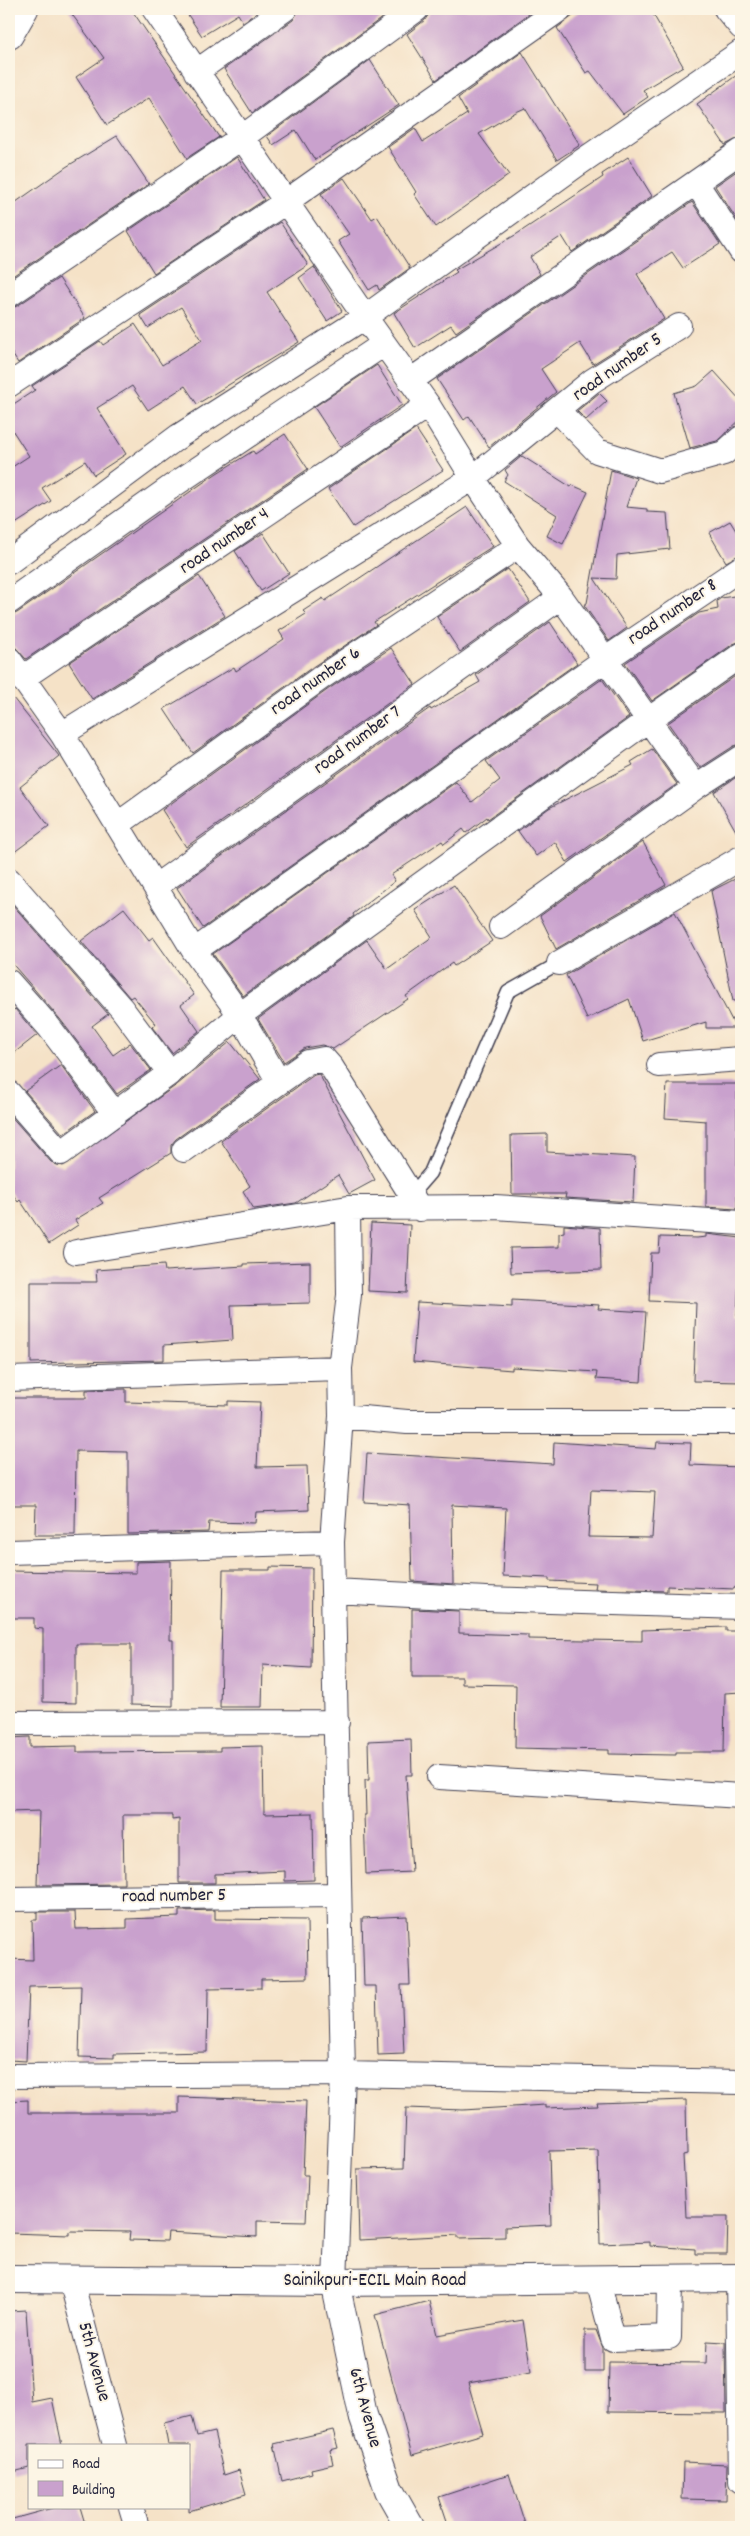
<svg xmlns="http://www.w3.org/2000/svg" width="750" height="2536" font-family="Dekko,sans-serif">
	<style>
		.building { fill: #c9a1cd; fill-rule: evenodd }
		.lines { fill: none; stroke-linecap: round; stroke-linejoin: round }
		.service-casing { stroke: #423f50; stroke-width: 15 }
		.minor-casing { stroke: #423f50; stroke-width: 26 }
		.tertiary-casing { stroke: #423f50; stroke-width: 30 }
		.secondary-casing { stroke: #423f50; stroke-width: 30 }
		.service { stroke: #fff; stroke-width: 12 }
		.minor { stroke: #fff; stroke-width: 24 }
		.tertiary { stroke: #fff; stroke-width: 28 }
		.secondary { stroke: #fff; stroke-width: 28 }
		.labels { text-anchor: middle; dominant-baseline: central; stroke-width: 4; stroke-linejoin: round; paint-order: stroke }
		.street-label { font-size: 19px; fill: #22223b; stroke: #fcf5e5 }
	</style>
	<rect width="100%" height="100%" fill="#fcf5e5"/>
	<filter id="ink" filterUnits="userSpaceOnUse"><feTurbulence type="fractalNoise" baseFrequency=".02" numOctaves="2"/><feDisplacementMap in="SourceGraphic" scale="10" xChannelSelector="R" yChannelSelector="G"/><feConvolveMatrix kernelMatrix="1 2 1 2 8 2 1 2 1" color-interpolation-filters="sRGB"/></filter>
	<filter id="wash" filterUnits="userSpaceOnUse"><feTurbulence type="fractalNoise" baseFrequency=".0096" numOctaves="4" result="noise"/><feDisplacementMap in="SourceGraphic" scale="20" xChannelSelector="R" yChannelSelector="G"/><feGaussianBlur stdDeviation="1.12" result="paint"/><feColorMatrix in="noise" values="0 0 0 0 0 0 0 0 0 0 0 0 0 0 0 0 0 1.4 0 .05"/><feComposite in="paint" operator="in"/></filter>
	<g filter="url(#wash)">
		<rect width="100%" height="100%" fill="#f5e2c7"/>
		<g id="blocks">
			<path class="building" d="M68,9H131L219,137L187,158L149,98L107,125L76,77L104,58Z
				M184,9H262L243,22L238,14L202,36Z
				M299,9H394L252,113L224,69L293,20Z
				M431,9H536L436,80L407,34L425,20Z
				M582,9H650L683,66L643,90L648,97L623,114L590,71L586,73L557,28Z
				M522,52L580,145L557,160L525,108L516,112L479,134L509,175L436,227L414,194L416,192L388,147L415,128L423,142L467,114L458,98Z
				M370,60L399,105L315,160L296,130L273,145L267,136Z
				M741,72V137L725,145L697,104Z
				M117,136L149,184L11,277L9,275V207L66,167Z
				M237,157L264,200L154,273L128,231Z
				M628,157L652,196L572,252L562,236L530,257L540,274L456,332L451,325L415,348L394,313L457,272L455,270L517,234L603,177L602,174Z
				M741,168V226L715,186Z
				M344,178L372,219L377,216L410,268L379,290L377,285L369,290L338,241L349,234L321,194Z
				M692,202L720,244L683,268L672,252L637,274L664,319L593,364L580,343L541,369L556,392L489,447L469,416L464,420L437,379Z
				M280,222L308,265L267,292L299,342L197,404L185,386L148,410L132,386L97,408L126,454L94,475L85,461L42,488L51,501L9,528V469L29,456L9,425V407L35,390L32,386L100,341L103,345L135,324L162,365L202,340L181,307L148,328L140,315Z
				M314,267L342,311L327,321L299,278Z
				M59,278L85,318L18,363L9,349V309L17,306Z
				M377,365L402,405L340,447L314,407Z
				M714,371L741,401V419L717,441L690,448L674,393L697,386Z
				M599,393L607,401L586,420L577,411Z
				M416,429L443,470L353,527L328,489Z
				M285,434L308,469L26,659L15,647L9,645V615L17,613L217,473L253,451L255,454Z
				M522,456L571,487L572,485L588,492L563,544L547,536L557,515L504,481L508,475L505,470Z
				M611,470L636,478L626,507L647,509V512L667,513L670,549L617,555L616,579L594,578L627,628L609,641L584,605L587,603Z
				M467,507L493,546L374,622L376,625L314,666L193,753L164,709L234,667L236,671L284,639L279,631L306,614L303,611L323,598L325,601Z
				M730,521L741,539V554L726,562L709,533Z
				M263,533L289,573L261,591L235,551Z
				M508,569L530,602L460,652L437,617Z
				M199,576L225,616L92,699L69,663Z
				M741,595V641L733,644L652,701L625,663L699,613L718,609L717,601L721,598Z
				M550,622L577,663L203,928L177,888L430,708L431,710L480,682L476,675Z
				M391,648L415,684L186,847L162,810L330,688Z
				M741,672V744L734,746L700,768L668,723Z
				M602,679L629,717L488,819L487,817L466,833L463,829L444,844L442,841L391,875L395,881L353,914L354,916L243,996L213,954L456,782L472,802L500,780L486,761Z
				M9,693L59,756L20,787L49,826L9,856Z
				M652,749L677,784L567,862L555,842L536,856L518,831L549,808L633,765L631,762Z
				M741,774V840L714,792Z
				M643,842L666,885L556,949L540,916Z
				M739,877L741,1000L733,1001L711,891Z
				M454,885L492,941L454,966L452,963L406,996L408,999L333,1049L322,1045L305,1048L284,1062L258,1019L367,940L387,969L432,937L415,910Z
				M12,904L108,1014L92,1026L113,1055L130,1043L151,1070L117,1094L60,1019L9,960V906Z
				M124,908L149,940L153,937L194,995L181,1005L199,1031L172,1053L152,1027L156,1024L133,996L130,998L81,941Z
				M675,912L736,1028H706V1022L643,1041L629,999L587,1019L566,975Z
				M15,1009L37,1035L9,1057V1014Z
				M230,1042L260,1079L176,1139L171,1145V1153L99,1198L103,1203L75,1220L78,1225L49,1244L20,1200L18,1202L9,1189V1114L51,1162L63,1166L178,1084Z
				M61,1065L95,1111L63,1134L25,1091Z
				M319,1074L375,1180L349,1194L338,1175L296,1203L254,1209L243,1191L250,1186L221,1141L314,1075Z
				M667,1084H737V1209L706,1207V1121L665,1118Z
				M547,1134V1152L635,1157L633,1202L565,1198L566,1194H512L511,1135Z
				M371,1223L410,1225L407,1293L368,1291Z
				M564,1225L600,1228L601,1270L511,1273L510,1248L559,1247V1233L564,1232Z
				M706,1234L741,1238L737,1316H741V1382L693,1381L696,1303L649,1301L651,1253H659L660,1237L697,1238L706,1237Z
				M310,1262V1303L231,1305L233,1340L164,1345V1360L31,1363V1282H97L96,1270L164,1265L165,1271L244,1266V1264Z
				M512,1300L599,1305L598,1309L646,1312L641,1382L596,1379L597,1372L512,1367V1370L413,1362L417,1302L512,1307Z
				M126,1389V1402L228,1405V1401L260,1402L257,1467L307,1466L309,1510L256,1512L255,1523L209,1522L208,1532L128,1534V1452L76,1451L75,1535H35L36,1505H9V1398H86V1390Z
				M554,1442L656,1449L657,1442L691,1443L690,1465L741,1467V1587H735L734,1589L667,1586V1591L595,1589L596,1583L549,1581V1578L503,1576L506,1508L452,1505L453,1584L412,1581L410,1505L364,1502L367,1453L553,1464ZM591,1490L655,1492L652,1538L588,1537Z
				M171,1561L170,1640H173V1706L131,1705V1644H76V1703L43,1702V1629L34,1628V1618H9V1571L136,1573V1562Z
				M270,1567L312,1568L311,1668L263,1665L262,1707H220L223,1570H270Z
				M412,1609L459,1611V1633L528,1635V1639L642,1641V1630L726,1627V1631H741V1692L725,1693L724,1752H676V1755L609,1754V1750L515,1748L516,1685L462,1684V1677H412Z
				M30,1737V1747L77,1746V1752L220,1751V1747L263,1746L264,1814L313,1813L314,1880L285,1881V1871L215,1874V1883H179V1819L172,1820V1815H123L124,1884L37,1885L39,1811L9,1812V1738Z
				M411,1739L412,1775H406L412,1872L366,1874L364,1815H366L365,1780H369L368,1741Z
				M215,1910V1919L307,1920L308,1978L261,1979V1988L208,1989L207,2052L114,2054V2058L79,2057L81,1986L29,1987L26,2061L9,2060V1959L33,1960L32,1920H37V1912H75L76,1929L127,1928V1919L179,1917V1911Z
				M407,1916L410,1985H401L404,2054L378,2055L376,1986H364L362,1918Z
				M179,2097L306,2101L303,2175H308L306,2222L257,2221V2237L168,2232L167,2241L129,2240L130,2232L70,2231V2235L9,2233V2101L28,2100V2113H179Z
				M686,2100L687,2154L683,2155L686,2217H728L727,2254H695V2249L650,2246V2242L600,2244L598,2150L549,2151L551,2225L505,2227V2237L458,2238V2235L359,2240L357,2169L404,2168L406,2108L463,2110L545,2105V2108L598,2106L597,2103Z
				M429,2301L437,2335L523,2320L531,2372L468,2383L483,2434L412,2455L375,2315Z
				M26,2310L32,2402L52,2398L62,2445H29V2468L13,2472L9,2451V2311Z
				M585,2330H596L603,2348V2372H585Z
				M707,2341L725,2342L726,2413L608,2412L609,2362L706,2363Z
				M192,2416L197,2436L214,2432L224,2475L239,2470L246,2494L189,2511V2445H168L164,2423Z
				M333,2430L338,2448L330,2450L333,2464L311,2469L312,2473L282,2481L274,2444Z
				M683,2462L727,2464L726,2500L682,2499Z
				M509,2474L526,2527H449L439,2497Z
				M56,2507H80L86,2527H9V2520Z"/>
		</g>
	</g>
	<g filter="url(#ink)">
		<use href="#blocks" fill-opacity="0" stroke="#423f50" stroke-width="1"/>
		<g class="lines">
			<defs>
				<path id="service" d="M411,1195L430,1173L508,992L559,963"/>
				<path id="minor" d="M154,9L365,317L428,405L473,478L518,546L561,597L696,787
					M726,9L741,27
					M196,72L285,9
					M696,183L741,251
					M9,295L241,138L417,9
					M410,381L741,151
					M9,385L287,201L560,9
					M558,411L597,451L660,471L724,453L741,438
					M9,562L179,436L365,317L575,166L741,52
					M9,602L171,487L384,344
					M9,659L62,734L194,951L240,1015L279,1082
					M21,679L428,405
					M62,734L473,478L592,381L679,326
					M117,825L322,677L518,546
					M9,880L122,1009L170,1073
					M156,886L561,597
					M501,927L696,787L741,758
					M194,951L606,659L741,568
					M559,963L741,858
					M9,982L49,1027L115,1114
					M659,1065L741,1059
					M9,1093L61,1153L170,1073L240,1015L648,720L741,655
					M184,1150L308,1062L324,1059L332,1068L420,1209
					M76,1252L348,1208L495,1207L741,1223
					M9,1379L340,1368
					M341,1416L407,1422H741
					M9,1552L332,1542
					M334,1591L486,1599L741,1607
					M9,1723L337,1722
					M439,1777L741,1796
					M9,1899L339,1895
					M9,2076L343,2074L741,2082
					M738,2278L741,2481
					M71,2280L115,2445
					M598,2280L613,2339L669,2337L670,2280
					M335,2282L343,2074L332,1542L341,1416L340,1368L349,1295L348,1208
					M131,2507L137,2527"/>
				<path id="tertiary" d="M335,2282L363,2415L389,2490L410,2527"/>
				<path id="secondary" d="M9,35L24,9
					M9,2279L335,2282L741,2278"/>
			</defs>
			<use href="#service" class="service-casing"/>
			<use href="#minor" class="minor-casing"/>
			<use href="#tertiary" class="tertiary-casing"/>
			<use href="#secondary" class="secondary-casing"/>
			<use href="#service" class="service"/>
			<use href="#minor" class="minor"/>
			<use href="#tertiary" class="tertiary"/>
			<use href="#secondary" class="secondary"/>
		</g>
	</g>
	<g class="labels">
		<g class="street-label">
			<text transform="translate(618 368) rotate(-35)">road number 5</text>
			<text transform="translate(225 542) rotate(-34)">road number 4</text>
			<text transform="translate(673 613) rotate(-34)">road number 8</text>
			<text transform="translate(316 682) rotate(-35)">road number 6</text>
			<text transform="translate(358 741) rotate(-36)">road number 7</text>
			<text transform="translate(174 1897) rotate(-1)">road number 5</text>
			<text x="375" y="2281">Sainikpuri-ECIL Main Road</text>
			<text transform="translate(93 2362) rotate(75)">5th Avenue</text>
			<text transform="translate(364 2408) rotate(75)">6th Avenue</text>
		</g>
	</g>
	<rect width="750" height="2536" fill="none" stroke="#fcf5e5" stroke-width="30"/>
	<rect x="28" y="2444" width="162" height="65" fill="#fcf5e5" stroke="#a5a1a1"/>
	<rect x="38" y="2460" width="25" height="8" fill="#ffffff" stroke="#a5a1a1"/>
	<text x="72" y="2468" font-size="15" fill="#22223b">Road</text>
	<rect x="38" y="2481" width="25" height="15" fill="#c9a1cd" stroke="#a5a1a1"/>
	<text x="72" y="2494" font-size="15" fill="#22223b">Building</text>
</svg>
